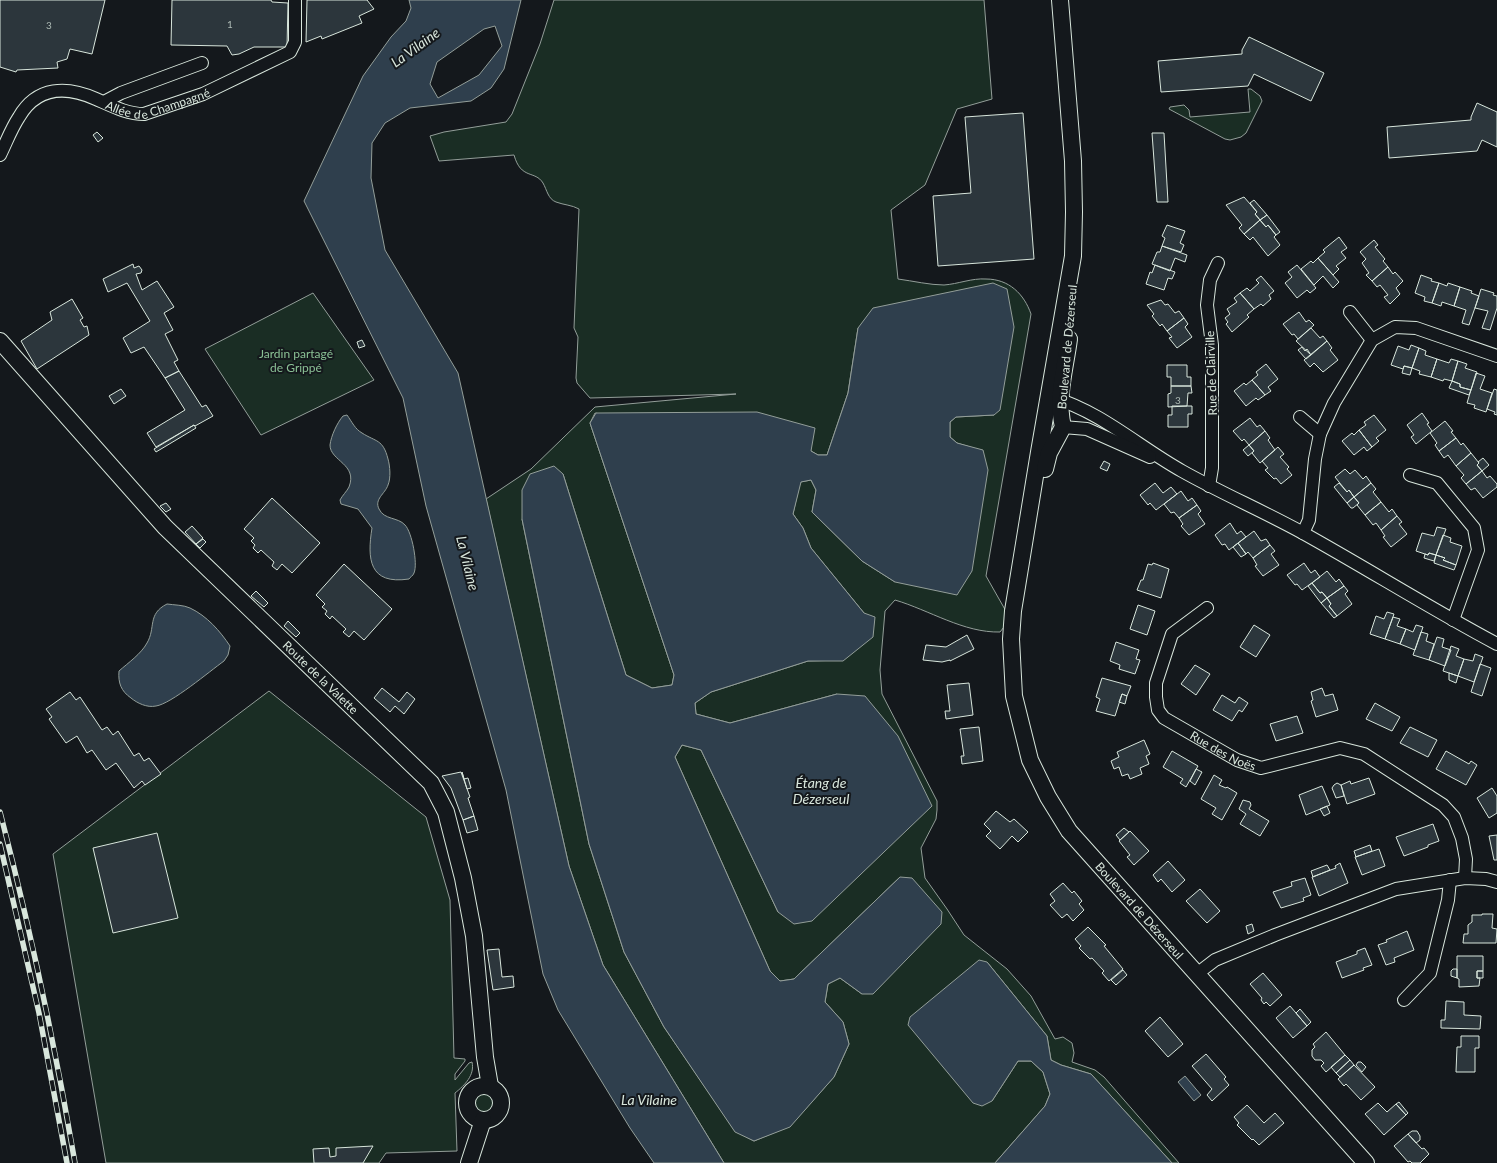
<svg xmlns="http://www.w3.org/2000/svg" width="1497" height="1163" font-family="Lato,sans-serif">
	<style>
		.green { fill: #1a2d24; stroke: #939e99; fill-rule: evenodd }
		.water { fill: #2f3f4d; stroke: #939e99; fill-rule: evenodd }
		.building { fill: #2c363c; stroke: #d8e6dc }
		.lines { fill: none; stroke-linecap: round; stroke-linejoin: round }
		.minor-casing { stroke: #d8e6dc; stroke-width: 14 }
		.tertiary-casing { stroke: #d8e6dc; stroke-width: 18 }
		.minor { stroke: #14181c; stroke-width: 12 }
		.tertiary { stroke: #14181c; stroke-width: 16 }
		.rail-casing { stroke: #d8e6dc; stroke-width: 5.5 }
		.rail { stroke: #14181c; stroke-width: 4; stroke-dasharray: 11; stroke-linecap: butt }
		.labels { text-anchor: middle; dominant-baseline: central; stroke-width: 4; stroke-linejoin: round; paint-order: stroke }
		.number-label { font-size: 10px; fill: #adbab4 }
		.street-label { font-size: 12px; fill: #d8e6dc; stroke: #14181c }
		.park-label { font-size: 12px; fill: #8ac095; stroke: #14181c }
		.water-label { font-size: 14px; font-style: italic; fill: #d8e6dc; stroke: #14181c }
	</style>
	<rect width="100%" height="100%" fill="#14181c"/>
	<path class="green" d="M554,0H984L992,99L957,109L925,185L891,210L898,279C913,281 930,285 944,285C958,284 972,278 986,279C1009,279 1024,294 1031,314L986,576L1007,613L1004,627L1000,632C964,633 929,610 895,600L885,611L880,670L882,694L937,801V810L936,819L921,848L925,878L947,909L964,935L1007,969L1031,996L1055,1039L1063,1037L1072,1043L1074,1053L1072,1062L1095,1070L1104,1077L1179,1163H1172L1091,1074L1061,1065L1051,1060L1047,1036L987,962L992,1101L1018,1061H1031L1043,1072L1050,1094L1045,1106L995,1163H724L603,965L569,866L486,499L531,469L595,407L736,394L590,398L577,383L576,378L578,337L574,328L579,209C572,205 564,205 556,202C548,199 547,190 543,183C535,170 521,180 514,155L439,161L430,136L444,132L506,122L512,114L540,44ZM858,328L994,415L956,417L950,422V437L957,443L983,451L895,582L862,561L812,512L816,490L811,480L800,482L793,514L803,528L811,548L864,613L843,660L808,661L711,692L695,703L696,714L730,723L837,694L778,912L701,750L682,745L675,757L770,971L780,981L794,979L900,877L862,994L840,978L828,984L825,1002L843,1022L849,1044L834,1077L790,1126L754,1141L735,1131L664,1027L624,952L589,844L522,519L563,474L626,675L652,688L672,685L674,675L590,423L595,413L811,451L818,455H827L848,393Z
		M1248,89H1251L1260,96L1262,101L1246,133L1241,137L1230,140L1225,139L1169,109L1170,107L1184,105L1189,110L1190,117L1250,112Z
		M313,293L374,380L261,435L205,349Z
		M269,691L426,817L450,900L454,1058L465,1059V1061L455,1074V1080L469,1063L472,1062C475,1075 465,1085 455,1093L457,1151L386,1153L379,1163H106L53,854Z
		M473 1102a12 12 0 1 1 24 0a12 12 0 1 1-24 0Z"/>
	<path class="water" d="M409,0H521L504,69L491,88L471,101L410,108L385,123L372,143L371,178L385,250L458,373L569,866L603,965L724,1163H654L630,1128L558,1010L543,974L506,790L426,506L403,398L304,201L363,76L391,37L406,21L411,8ZM495,26L502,46L479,75L438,98L430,84L437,62L484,29Z
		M993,283L1007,289L1014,327L1000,410L994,415L956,417L950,422V437L957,443L983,450L988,470L972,571L957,595L895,582L862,561L812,512L816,490L811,480L801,482L793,514L803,528L811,548L864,613L875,617L873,637L843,661H808L711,692L695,703L696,714L730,723L837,694L865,696L898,736L932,806L812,921L794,924L778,912L701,750L682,745L675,757L770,971L780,981L794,979L900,877L912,878L942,912L941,924L873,994H862L840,978L828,984L825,1002L843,1022L849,1044L834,1077L790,1127L754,1141L735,1132L664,1027L624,952L589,844L522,519V490L530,474L554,466L563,474L626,675L652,688L672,685L674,675L590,423L596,413L757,412L815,428L811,451L818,455H827L848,393L858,328L873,308Z
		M347,415C352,422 355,429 362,433C376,442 383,439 388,459C390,466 391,478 388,485C385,494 374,499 379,509C384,520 398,517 405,525C412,532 418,564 414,573C413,576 410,577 409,579C369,585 367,559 372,528L358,509L341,504L340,500C342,496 347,491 349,487C358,464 330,461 330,445C331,436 337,423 343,416Z
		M167,604C174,605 184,605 190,608C207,616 220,631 230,646L228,655L224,661C210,671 171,704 156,706C147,708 137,703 131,698C121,691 118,683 119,671C128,663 141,654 147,643C156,628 147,614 167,604Z
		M979,960L987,962L1047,1036L1051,1060L1061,1065L1091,1074L1172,1163H995L1045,1106L1050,1094L1043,1072L1031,1061H1018L992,1101L982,1106L973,1103L908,1025L910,1017Z
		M1185,1076L1201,1095L1194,1101L1178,1082Z"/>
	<path class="building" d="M0,0H105L92,54L70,49L67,59L57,62L58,68L17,70L16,72L0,67Z
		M172,0H271L272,2L288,3L287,47H254L239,54L232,55L227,46L171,45Z
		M307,0H367L374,9L359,16L362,23L322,39L321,36L306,42Z
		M1249,37L1324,73L1311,101L1254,74L1248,86L1161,92L1158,61L1242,54V50Z
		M1477,103L1497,112V147L1482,140L1477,151L1389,158L1387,127L1471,120V117Z
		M1023,113L1034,259L938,266L933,196L971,193L965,117Z
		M97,132L103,138L98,142L93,135Z
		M1152,133H1164L1168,202H1157Z
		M1244,197L1257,212L1255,214L1260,220L1244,234L1239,228L1242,225L1226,205Z
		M1254,200L1267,215L1260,220L1255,214L1257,212L1250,203Z
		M1267,215L1280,232L1276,235L1268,225L1266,227L1260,220Z
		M1260,220L1266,227L1268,225L1276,235L1274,237L1280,245L1268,256L1253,237L1250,240L1244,234Z
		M1167,225L1185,231L1180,243L1184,245L1181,252L1162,246L1165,238L1162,236Z
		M1339,237L1347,248L1341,252L1346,258L1336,266L1339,269L1333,275L1318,258L1325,252L1323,250Z
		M1374,240L1378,245L1375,247L1385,259L1383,261L1388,267L1372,281L1366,275L1369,273L1362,263L1366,259L1360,252Z
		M1162,246L1187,255L1185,262L1175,258L1170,271L1152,264L1157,252H1160Z
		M1318,258L1339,282L1333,288L1323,276L1314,285L1301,269L1311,261L1313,263Z
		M133,264L134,268L139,266L142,270L141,273L136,274L142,290L157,281L174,307L164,313L173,330L165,334L178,360L174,362L179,371L165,378L144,347L131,353L123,338L150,321L127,283L108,292L103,279Z
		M1155,265L1175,272L1172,279L1168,278L1164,290L1146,284L1150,272L1152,273Z
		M1297,265L1316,288L1310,293L1307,290L1297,298L1285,283L1292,277L1288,272Z
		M1388,267L1393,274L1395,272L1403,281L1396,288L1400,294L1390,304L1384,297L1388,295L1380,285L1377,287L1372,281Z
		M1421,275L1432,279L1431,281L1439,283L1432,303L1424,301L1425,297L1415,293Z
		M1261,276L1274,291L1269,295L1271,299L1263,306L1261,304L1254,309L1240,293L1247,288L1250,291L1259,283L1256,280Z
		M1439,283L1447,286L1448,283L1460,287L1454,306L1442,302L1441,306L1432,303Z
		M1460,287L1472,291L1471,293L1479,296L1469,325L1462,323L1466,310L1454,306Z
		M1481,289L1494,293L1493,295L1497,296V308L1490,330L1482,328L1488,311L1475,308Z
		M1240,293L1254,309L1247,315L1249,317L1232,332L1226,324L1228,322L1225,318L1230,314L1227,309L1237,302L1234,298Z
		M72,299L83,318L80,320L84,327L87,326L89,335L37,369L21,341L52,320L50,312Z
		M1161,300L1165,305L1168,304L1175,313L1179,311L1184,318L1167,331L1162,324L1160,326L1152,316L1154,314L1147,305Z
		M1299,312L1306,322L1309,320L1314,325L1298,339L1294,334L1292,335L1283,324Z
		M1184,318L1188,324L1185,327L1192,337L1177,348L1169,338L1172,337L1167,331Z
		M1311,328L1320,338L1323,336L1327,341L1311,355L1296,341Z
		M362,340L365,346L359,348L357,342Z
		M1327,341L1332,348L1330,350L1338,360L1323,372L1314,363L1310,367L1304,360Z
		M1411,345L1419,348L1412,368L1404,366L1403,369L1391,365L1398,346L1409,350Z
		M1302,347L1305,351L1307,349L1311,355L1306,359L1298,350Z
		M1419,348L1426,351L1425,355L1437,359L1431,377L1419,374L1420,371L1412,368Z
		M1437,359L1449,363L1451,359L1458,361L1452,381L1444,379L1443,381L1431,377Z
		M1458,361L1467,364L1465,368L1477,372L1471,390L1460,387V384L1452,381Z
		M1266,364L1278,379L1268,387L1271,391L1265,395L1252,380L1258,375L1256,372Z
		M1167,365H1187V377H1191V386H1171V377H1167Z
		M1404,366L1412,368L1410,375L1402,373Z
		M179,371L202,407L206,405L213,416L195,426L194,425L156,447L147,433L185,410L165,378Z
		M1476,373L1485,376L1480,389L1492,393L1486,412L1474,408L1475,405L1467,403Z
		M1252,380L1265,395L1258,400L1256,398L1246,406L1234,391L1244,383L1246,385Z
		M1452,381L1460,384V387L1471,390L1469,395L1449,388Z
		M1171,386H1191L1192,393H1188L1187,406L1168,407V394L1171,393Z
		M121,389L126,396L114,404L109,396Z
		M1494,389L1497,390V415L1494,414L1495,412L1487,409Z
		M1172,406H1192V414H1188V427H1168V415H1172Z
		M1422,413L1429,423L1427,424L1432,431L1416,444L1411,437L1414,435L1407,425Z
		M1374,415L1386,430L1376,438L1379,441L1372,447L1359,430L1366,425L1364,422Z
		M1250,418L1257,427L1260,425L1265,431L1249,445L1244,439L1242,441L1233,431Z
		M1445,421L1453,431L1451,432L1456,438L1439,451L1435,445L1437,443L1430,433Z
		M194,425L196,428L156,452L154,449Z
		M1359,430L1372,447L1367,451L1364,447L1354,455L1342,441L1352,433L1354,435Z
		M1265,431L1270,438L1268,440L1275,450L1260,463L1252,453L1254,451L1249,445Z
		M1456,438L1461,445L1463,443L1471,453L1456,466L1448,455L1444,458L1439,451Z
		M1249,445L1254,451L1248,456L1243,450Z
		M1278,447L1284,454L1280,457L1289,467L1287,469L1292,475L1281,484L1276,478L1274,479L1265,470L1268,468L1262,461Z
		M1471,453L1479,463L1477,465L1482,471L1466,484L1461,478L1464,475L1456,466Z
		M1483,458L1489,465L1482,471L1477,465L1479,463L1478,462Z
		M1104,461L1110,464L1107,471L1100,468Z
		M1345,469L1350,474L1355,470L1363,479L1366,476L1371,483L1354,497L1349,490L1347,492L1335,477Z
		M1482,471L1487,478L1490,476L1497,484V487L1483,498L1475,488L1471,490L1466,484Z
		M1155,483L1163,493L1171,487L1177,494L1156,510L1150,503L1148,505L1140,495Z
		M1339,483L1347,492L1349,490L1354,497L1347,503L1334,487Z
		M1371,483L1376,489L1373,492L1381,502L1365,515L1357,505L1359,503L1354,497Z
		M1181,491L1188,501L1192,498L1197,505L1179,518L1174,512L1171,513L1164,504Z
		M1354,497L1359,503L1353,508H1351L1347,503Z
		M272,498L320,543L292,573L282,564L277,570L272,566L274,562L261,550L258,553L253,548L255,545L251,541L254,538L244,529Z
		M1381,502L1389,512L1392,509L1397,516L1381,530L1376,523L1373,525L1365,515Z
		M166,503L171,509L166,512L160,506Z
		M1197,505L1201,511L1198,514L1205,524L1189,535L1181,526L1183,524L1179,518Z
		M1397,516L1402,522L1399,524L1407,534L1391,547L1383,537L1385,536L1381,530Z
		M1230,523L1237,534L1241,531L1246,537L1229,550L1225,544L1222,545L1215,535Z
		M192,526L203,538L196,544L185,532Z
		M1437,527L1446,529L1436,555L1429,553L1428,555L1416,551L1422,533L1434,536Z
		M1254,531L1261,541L1266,539L1270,545L1253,558L1248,552L1246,554L1238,543Z
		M1443,535L1451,538L1450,542L1462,546L1456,565L1443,560L1445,558L1436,555Z
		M203,539L206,542L200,548L196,544Z
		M1238,543L1246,554L1241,557L1233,547Z
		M1270,545L1275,551L1271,554L1279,565L1263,576L1255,566L1257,565L1253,558Z
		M1429,553L1436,555L1434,561L1424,558L1425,554L1428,555Z
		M1436,555L1445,558L1443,560L1456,565L1454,570L1434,563Z
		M1153,563L1169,569L1161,598L1137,590L1141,580H1143L1148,564L1152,565Z
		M1304,563L1311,573L1315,570L1320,577L1302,590L1297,584L1295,585L1287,575Z
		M344,564L392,609L364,640L354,631L349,637L343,632L346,629L332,616L330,619L325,614L327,611L322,607L325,604L316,595Z
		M1327,571L1336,582L1339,579L1344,586L1327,598L1322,592L1320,593L1312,583Z
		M1312,583L1320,593L1322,592L1327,598L1321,603L1308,586Z
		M1344,586L1348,591L1345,594L1352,604L1337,616L1329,606L1331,604L1327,598Z
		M256,591L268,603L264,607L251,596Z
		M1327,598L1331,604L1329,606L1337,616L1334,618L1321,603Z
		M1138,605L1155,611L1147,635L1130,629Z
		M1387,612L1394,614L1385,639L1370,634L1376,616L1384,619Z
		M1393,617L1400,619L1397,626L1406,629L1400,644L1385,639Z
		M288,621L300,633L296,637L284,626Z
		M1254,625L1270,635L1256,657L1240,647Z
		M1416,625L1423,627L1415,650L1400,644L1406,629L1413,632Z
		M1421,632L1428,634L1426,641L1434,644L1429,660L1413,655Z
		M967,635L974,649L950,661V660L942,662L923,660L926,645L946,647Z
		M1437,637L1444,639L1442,647L1451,650L1445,666L1429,660Z
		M1116,642L1139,650L1136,659L1140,660L1135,674L1119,669L1120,665L1110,661Z
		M1451,646L1459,649L1456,656L1464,659L1458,676L1443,671Z
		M1475,654L1483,657L1474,682L1458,676L1464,659L1473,661Z
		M1480,664L1491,668L1482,696L1471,692Z
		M1195,665L1210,674L1196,695L1181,684Z
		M1449,673L1458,676L1456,683L1449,680Z
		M1102,678L1131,686L1127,696L1122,694L1115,716L1096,711L1100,699L1096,697Z
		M969,683L973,715L946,719L945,711H950L947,685Z
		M382,688L399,702L407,692L415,699L404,714L395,706L390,712L374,698Z
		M1322,688L1325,696L1333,694L1338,710L1316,717L1311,701L1313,700L1311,692Z
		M70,692L76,700L80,697L102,730L107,727L113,735L118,731L134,756L139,753L144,761L149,758L161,774L145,785L142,781L134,788L116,763L106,770L92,750L87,753L77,736L66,743L49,719L52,717L46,709Z
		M1122,694L1127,696L1125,704L1119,702Z
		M1222,695L1235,703L1239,697L1248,703L1242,712L1239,710L1232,721L1213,710Z
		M1375,703L1400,717L1392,731L1366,719Z
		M1297,716L1303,733L1276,741L1270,724Z
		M979,727L983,761L962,764L961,756H964L960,729Z
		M1410,727L1437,740L1428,757L1400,743Z
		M1144,740L1150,754L1146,756L1149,764L1140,768L1142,774L1130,779L1128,774L1122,776L1119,767L1114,769L1111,761L1119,757L1117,752Z
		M1172,751L1198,766L1186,787L1180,783L1183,779L1163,767Z
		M1446,751L1469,764L1471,761L1477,765L1466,785L1436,769Z
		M1196,769L1202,772L1195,785L1190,781Z
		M461,772L470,797L468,798L474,816L463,820L451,788L442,776Z
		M462,772L464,779L468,778L471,788L467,789Z
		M1214,775L1222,780L1219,785L1226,788L1227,787L1237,793L1222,820L1212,814L1216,808L1201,799Z
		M1369,778L1375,794L1347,804L1341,785L1350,781L1351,784Z
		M1337,783L1341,785L1344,796L1336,798L1332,788L1334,785Z
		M1322,786L1330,805L1306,815L1299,795Z
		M1492,788L1497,796V813L1489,818L1477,798Z
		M1243,800L1250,802L1251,805L1249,809L1269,821L1260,836L1240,824L1246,814L1239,809Z
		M1327,806L1330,813L1324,816L1320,809Z
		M996,811L1010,822L1014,819L1028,832L1018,842L1012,836L1000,849L986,836L991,831L984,824Z
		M474,816L478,830L467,833L463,820Z
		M1433,824L1439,841L1428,845V847L1404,856L1396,837Z
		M1124,828L1129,832L1120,840L1116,835Z
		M1130,831L1149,851L1134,865L1127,857L1130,855L1119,841Z
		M157,833L178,918L113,933L93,848Z
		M1497,835V860H1494L1489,836Z
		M1370,845L1372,851L1356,857L1354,851Z
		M1379,849L1385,866L1362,875L1355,857Z
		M1168,861L1185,880L1172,892L1161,879L1158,882L1153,875Z
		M1340,863L1348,883L1319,896L1312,877L1336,868L1335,866Z
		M1327,865L1330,870L1313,877L1311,871Z
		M1305,878L1311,895L1303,898L1304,901L1281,908L1273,892L1292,886L1291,882Z
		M1063,883L1072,893L1074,891L1082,901L1079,904L1084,910L1073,921L1067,914L1062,918L1050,905L1055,901L1050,894Z
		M1200,889L1220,911L1207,923L1186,901Z
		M1482,914H1493L1492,928L1497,929L1496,943H1463L1464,934H1468V925L1472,922V915H1482Z
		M1252,924L1254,931L1248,934L1246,926Z
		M1088,927L1106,945L1104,946L1123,969L1109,981L1102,973L1104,971L1092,958L1090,959L1079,948L1081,946L1075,939Z
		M1407,931L1414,950L1394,958L1395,962L1386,965L1378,945L1387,942L1386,940Z
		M1365,948L1372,965L1363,968L1364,970L1342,978L1336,962L1357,954V951Z
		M499,949L502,977L513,976L514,987L493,990L487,950Z
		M1457,956H1483V971H1477V978H1480L1479,986L1459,987V979L1457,978Z
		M1453,969H1457V978L1451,976V971Z
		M1123,970L1127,975L1116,985L1111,980Z
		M1477,971H1483V978H1477Z
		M1263,973L1282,995L1270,1006L1266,1002L1264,1004L1261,1000L1262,998L1250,984Z
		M1446,1001L1464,1002V1015L1481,1016L1480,1029L1441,1028V1020H1445Z
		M1290,1006L1307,1026L1293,1038L1276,1018Z
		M1300,1009L1311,1022L1307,1026L1296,1013Z
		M1160,1017L1183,1044L1168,1057L1145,1031Z
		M1326,1032L1345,1055L1326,1072L1321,1066L1324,1063L1321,1060H1315L1312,1056V1050L1315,1047L1313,1044Z
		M1461,1036H1479V1048H1475V1072H1456L1457,1047H1461Z
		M1206,1054L1226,1077L1224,1079L1229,1085L1212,1101L1207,1095L1212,1089L1192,1066Z
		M1345,1055L1350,1060L1336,1073L1331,1067Z
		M1350,1060L1354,1065L1340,1077L1336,1073Z
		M1358,1062H1361L1366,1067L1362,1072L1356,1065Z
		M1354,1065L1375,1087L1361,1100L1346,1084L1344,1086L1338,1079Z
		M1399,1102L1408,1113L1406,1115L1396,1104Z
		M1378,1103L1387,1112L1396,1104L1406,1115L1384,1135L1365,1114Z
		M1247,1105L1264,1123L1275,1113L1284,1123L1259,1145L1253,1139L1252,1140L1237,1125L1239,1123L1234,1117Z
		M1412,1131H1417L1420,1136V1140L1416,1143L1408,1134Z
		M1408,1134L1422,1149L1424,1148L1429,1154L1420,1163H1412L1410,1161L1408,1162L1394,1146Z
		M373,1146L363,1163H314L313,1149L329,1148L330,1157L336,1156V1148Z"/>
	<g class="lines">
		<defs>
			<g id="minor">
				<path d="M104,102L121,93L202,63"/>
				<path id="s1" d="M0,155C6,143 11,129 19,117C37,86 67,86 96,99C112,106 127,114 144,114L203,94L290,52L295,42V0"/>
				<path d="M1350,312L1372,340"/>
				<path d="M1054,398C1101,412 1139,447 1182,471C1221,493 1263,511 1303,533C1368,569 1431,609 1497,644"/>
				<path d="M1300,417L1320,434"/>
				<path d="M1063,427L1087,429L1150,457"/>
				<path d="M1410,475L1437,483L1474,528L1478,550L1453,620"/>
				<path d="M1209,486L1212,468V345L1207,305L1210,280L1218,263"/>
				<path d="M1303,533L1309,520L1315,459L1320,434L1334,403L1372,340L1395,327L1416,328L1497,356"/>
				<path id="s2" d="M1207,608L1172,634L1156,683V697L1158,710L1164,718L1237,760L1261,768L1340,748L1364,754L1443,805L1454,817L1462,838L1466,859L1465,878"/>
				<path d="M1195,973L1202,970L1215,960L1275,935L1396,889L1465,878L1486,879L1497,882"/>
				<path d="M1404,1000L1430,973L1448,900L1450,880"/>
			</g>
			<g id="tertiary">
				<path id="s3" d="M1060,0L1073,161L1074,212L1073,256L1039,452L1013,611L1011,639L1014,696L1030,760L1048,797L1069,831L1366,1163"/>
				<path id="s4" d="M0,341L165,527L431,783L446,812L463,878L474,936L485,1057L490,1086"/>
				<path d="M1045,469L1049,453L1063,427C1056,397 1065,370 1069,339"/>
				<circle cx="484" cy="1103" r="17"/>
				<path d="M469,1163L483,1120"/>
			</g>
		</defs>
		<use href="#minor" class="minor-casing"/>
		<use href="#tertiary" class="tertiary-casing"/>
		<use href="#minor" class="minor"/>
		<use href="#tertiary" class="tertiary"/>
		<defs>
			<path id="rail" d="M0,812C30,928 55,1045 75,1163
				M0,844L39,1013L67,1163"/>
		</defs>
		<use href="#rail" class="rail-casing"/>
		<use href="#rail" class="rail"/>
	</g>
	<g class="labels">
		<g class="number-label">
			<text x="230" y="24">1</text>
			<text x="49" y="25">3</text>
			<text x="1178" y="400">3</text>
		</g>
		<g class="street-label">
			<text stroke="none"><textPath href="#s1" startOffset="196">Allée de Champagné</textPath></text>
			<text transform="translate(1067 347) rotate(-85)">Boulevard de Dézerseul</text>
			<text transform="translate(1211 373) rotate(-92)">Rue de Clairville</text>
			<text stroke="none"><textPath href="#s4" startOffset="465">Route de la Valette</textPath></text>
			<text stroke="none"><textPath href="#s2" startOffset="200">Rue des Noës</textPath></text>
			<text stroke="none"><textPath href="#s3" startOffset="955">Boulevard de Dézerseul</textPath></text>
		</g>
		<g class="park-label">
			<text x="296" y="353">Jardin partagé<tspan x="296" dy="14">de Grippé</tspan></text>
		</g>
		<g class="water-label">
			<text transform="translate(415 47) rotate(-36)">La Vilaine</text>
			<text transform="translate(468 563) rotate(76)">La Vilaine</text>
			<text x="821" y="782">Étang de<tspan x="821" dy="16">Dézerseul</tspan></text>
			<text x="649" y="1099">La Vilaine</text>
		</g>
	</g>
</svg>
